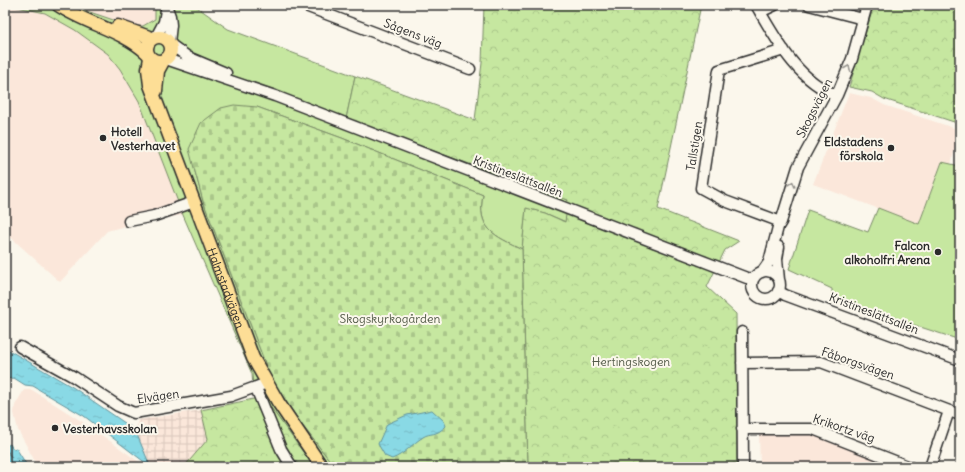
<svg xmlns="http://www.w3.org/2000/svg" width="965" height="472" font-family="Delius,sans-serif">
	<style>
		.built { fill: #fbe7da }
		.industrial { fill: url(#industrial-grid) }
		.grass { fill: #c6e7a0; stroke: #788966 }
		.forest { fill: url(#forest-crowns); stroke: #788966 }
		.cemetery { fill: url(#cemetery-stones); stroke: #788966 }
		.water { fill: url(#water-ripples); stroke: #63939b }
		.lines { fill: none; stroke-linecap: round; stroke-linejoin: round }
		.minor-casing { stroke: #2b2b2b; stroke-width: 13 }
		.major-casing { stroke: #2b2b2b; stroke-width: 15 }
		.minor { stroke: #fbf7ec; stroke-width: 10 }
		.major { stroke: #fdde96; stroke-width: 12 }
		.oneway { stroke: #93918c }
		.poi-dot { fill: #2b2b2b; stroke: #fbf7ec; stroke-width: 1.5 }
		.labels { text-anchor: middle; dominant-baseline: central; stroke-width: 4; stroke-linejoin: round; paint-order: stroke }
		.street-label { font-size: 12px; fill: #2b2b2b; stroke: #fbf7ec }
		.poi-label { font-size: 12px; font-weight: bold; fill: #2b2b2b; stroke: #fbf7ec; text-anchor: start }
		.park-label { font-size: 12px; fill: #525a48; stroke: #fbf7ec }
	</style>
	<defs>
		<pattern id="industrial-grid" width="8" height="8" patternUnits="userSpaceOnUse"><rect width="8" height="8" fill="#fbe7da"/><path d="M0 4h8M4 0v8" fill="none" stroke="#d7c6bb"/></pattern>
		<pattern id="forest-crowns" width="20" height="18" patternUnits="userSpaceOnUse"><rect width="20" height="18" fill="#c6e7a0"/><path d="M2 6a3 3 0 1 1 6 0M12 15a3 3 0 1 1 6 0" fill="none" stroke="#aac68a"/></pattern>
		<pattern id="cemetery-stones" width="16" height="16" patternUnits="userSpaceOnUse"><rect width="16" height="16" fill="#c6e7a0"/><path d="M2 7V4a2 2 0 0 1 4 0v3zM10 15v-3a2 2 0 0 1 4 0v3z" fill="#aac68a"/></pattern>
		<pattern id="water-ripples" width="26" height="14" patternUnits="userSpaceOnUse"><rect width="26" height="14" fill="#89d9e5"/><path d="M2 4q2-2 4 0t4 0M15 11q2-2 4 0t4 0" fill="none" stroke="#76bac5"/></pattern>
	</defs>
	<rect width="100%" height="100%" fill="#fbf7ec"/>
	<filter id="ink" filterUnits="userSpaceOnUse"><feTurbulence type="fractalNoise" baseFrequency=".025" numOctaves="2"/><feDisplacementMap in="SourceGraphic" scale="8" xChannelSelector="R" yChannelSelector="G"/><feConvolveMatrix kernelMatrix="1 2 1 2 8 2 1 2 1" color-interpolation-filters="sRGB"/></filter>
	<g filter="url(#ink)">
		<path class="built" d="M5,5L45,13L75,30L108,54L120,69L139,101L183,215L136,223L107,231L60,282L5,232Z
			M85,5H155V19L143,26H131L87,11Z
			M849,93L871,98L884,105L960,130L951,164L942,162L919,224L813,184Z
			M24,390H32L89,426L146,467H38L18,430L14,413L15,405Z
			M759,433L812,434L896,467H760Z"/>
		<path class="industrial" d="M201,410L208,439L184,467H148L147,464L148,463L135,430L138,420Z"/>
		<path class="grass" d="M8,5H85L87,11L131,26H143L155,19V5H194L228,29L355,76L346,119L568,200L566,222L545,213L526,209L522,249C495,236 476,229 483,195L342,138L257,107L194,168L203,201L272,381L302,425L335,467H314L263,397L254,399L252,374L183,215L139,101L120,69L108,54L75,30L45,13Z
			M942,162L960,166V340L832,298V289L789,269L808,210L868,232L878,208L919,224Z"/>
		<path class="forest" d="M484,5H701L658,209L739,241L725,250L707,287L736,314L737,467H528L522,249L526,208L545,213L565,222L568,200L346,119L355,76L475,120L482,63Z
			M874,5H960V124L884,99L872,92L849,87Z
			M263,397L314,467H184L208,439L201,410Z"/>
		<path class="cemetery" d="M234,105L257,107L342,138L483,195C476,229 495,236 522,249L528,467H335L302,425L272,381L203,201L194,168L189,149L201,123L221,108Z"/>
		<path class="water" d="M5,348L74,388L135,430L149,463L147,464L84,416L53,398L33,386L25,385L14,378L5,379Z
			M432,410L444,421L446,426C435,437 431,432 423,437C412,444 405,454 392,459L385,456L378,444L387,424L407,415Z
			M10,444L13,449L16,448L28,467H5V450L12,458L5,447Z"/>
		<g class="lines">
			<defs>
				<path id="minor" d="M166,5L170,16L171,25L169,43
					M303,5L470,69
					M756,5C776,39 798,82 837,95
					M809,5L863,19
					M760,12L775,5
					M156,37L164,22L166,10
					M170,44L188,57L226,73
					M166,59L275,96L752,280
					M129,221L154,216L194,202
					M781,222L725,201L701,188L719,70L784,50
					M752 285a14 14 0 1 1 28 0a14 14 0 1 1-28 0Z
					M762,272L769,262L778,227L781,222L798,167L837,95L852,59L867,5
					M779,280L777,259L779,247
					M778,291L785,295L960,360
					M742,332L743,467
					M20,347L74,377L118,406L134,413L231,396L267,383
					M742,363L821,362L960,415
					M256,388L281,449L292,467
					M742,429H813L910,467
					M930,467L949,411"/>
				<g id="major">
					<path d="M58,5C86,24 122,30 147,53"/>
					<path d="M118,26L152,38"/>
					<circle cx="159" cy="49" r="12"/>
					<path id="s1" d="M150,58L148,69L150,85L253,358L278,402L322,467"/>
					<path d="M156,91L158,71L164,60"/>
				</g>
			</defs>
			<use href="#minor" class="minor-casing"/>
			<use href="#major" class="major-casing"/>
			<use href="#minor" class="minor"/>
			<use href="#major" class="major"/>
		</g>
		<defs><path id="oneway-chevron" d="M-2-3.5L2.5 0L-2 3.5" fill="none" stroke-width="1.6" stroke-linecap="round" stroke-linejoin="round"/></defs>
		<g class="oneway">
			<use href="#oneway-chevron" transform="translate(848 68) rotate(-68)"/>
			<use href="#oneway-chevron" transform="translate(792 184) rotate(-74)"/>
		</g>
	</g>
	<g class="poi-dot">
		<circle cx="103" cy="138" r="4"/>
		<circle cx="891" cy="148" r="4"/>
		<circle cx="938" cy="252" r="4"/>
		<circle cx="55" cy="428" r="4"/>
	</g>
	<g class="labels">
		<g class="street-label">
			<text transform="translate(413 33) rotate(21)">Sågens väg</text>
			<text transform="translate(814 108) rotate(-63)">Skogsvägen</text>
			<text transform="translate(694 146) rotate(-81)">Tallstigen</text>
			<text transform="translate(518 176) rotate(21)">Kristineslättsallén</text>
			<text stroke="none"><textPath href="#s1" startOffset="244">Halmstadvägen</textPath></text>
			<text transform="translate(874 313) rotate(21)">Kristineslättsallén</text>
			<text transform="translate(858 363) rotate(19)">Fåborgsvägen</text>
			<text transform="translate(158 396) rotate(-8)">Elvägen</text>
			<text transform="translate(844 428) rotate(19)">Krikortz väg</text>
		</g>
		<g class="poi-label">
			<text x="111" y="131">Hotell<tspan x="111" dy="14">Vesterhavet</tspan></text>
			<text x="883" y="141" text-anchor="end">Eldstadens<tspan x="883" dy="14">förskola</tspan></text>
			<text x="930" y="245" text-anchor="end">Falcon<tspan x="930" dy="14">alkoholfri Arena</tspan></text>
			<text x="63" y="428">Vesterhavsskolan</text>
		</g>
		<g class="park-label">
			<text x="390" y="318">Skogskyrkogården</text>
			<text x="631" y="361">Hertingskogen</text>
		</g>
	</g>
	<rect width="965" height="472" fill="none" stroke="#fbf7ec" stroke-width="20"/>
	<rect x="10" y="10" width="945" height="452" fill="none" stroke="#2b2b2b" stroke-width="1.5" filter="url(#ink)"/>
</svg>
